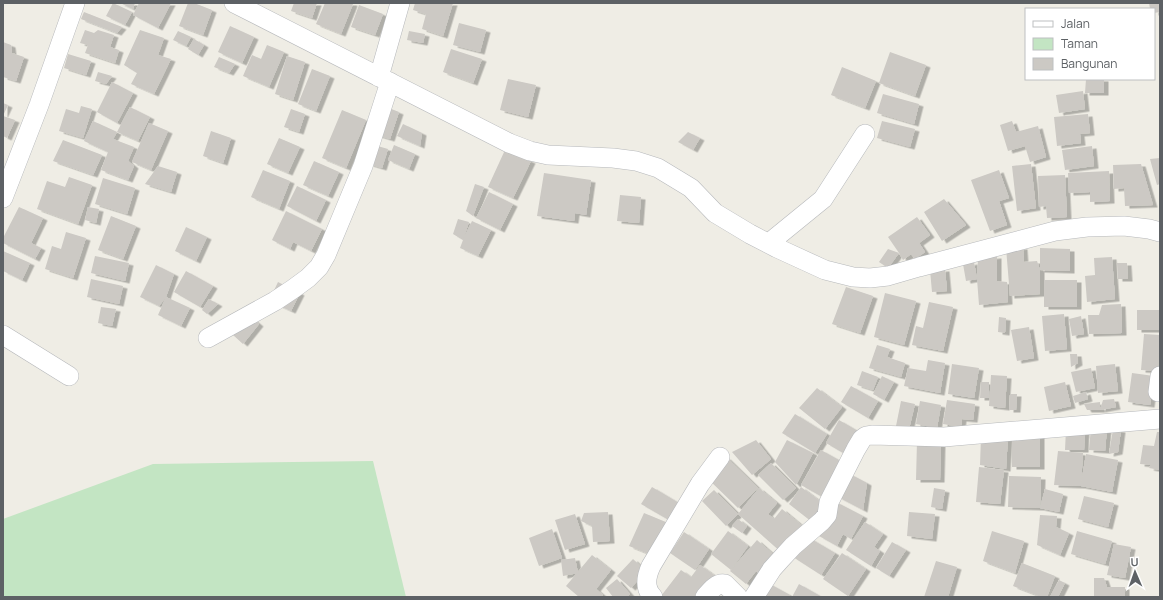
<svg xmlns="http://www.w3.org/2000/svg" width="1163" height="600" font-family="Manrope,sans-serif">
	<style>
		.green { fill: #c3e5c3 }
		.building { fill: #ccc9c4; filter: url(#shadow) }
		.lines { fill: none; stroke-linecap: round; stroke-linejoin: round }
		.minor-casing { stroke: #b6b8bb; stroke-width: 20 }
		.minor { stroke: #fff; stroke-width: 19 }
	</style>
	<defs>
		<filter id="shadow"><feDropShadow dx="4.5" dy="2.5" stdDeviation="0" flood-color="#0004"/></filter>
	</defs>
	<rect width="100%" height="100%" fill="#efede5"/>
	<path class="green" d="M373,461L406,597H3V519L153,464Z"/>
	<path class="building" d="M113,3L132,12L125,25L106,16Z
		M120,3H135L133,9Z
		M139,3H171L158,28L133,15Z
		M188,3H194L212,10L203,35L179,26Z
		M294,3H317L312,18L291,11Z
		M325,3H352L353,4L341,34L316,24Z
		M415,3H453L443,36L422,29L426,14L413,10Z
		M1149,3H1160V12L1154,13V9H1150Z
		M359,5L383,14L375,35L351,27Z
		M84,12L122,27L117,33L81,19Z
		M459,23L486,30L480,52L453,45Z
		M230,26L254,37L242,63L218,52Z
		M85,30L94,33L98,30L114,35L110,47L119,50L115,63L85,53L88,45L80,43Z
		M140,30L164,38L158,55L171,59L154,94L131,84L137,73L124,65Z
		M178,31L191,37L186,46L173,40Z
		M409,31L425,34L423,43L407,40Z
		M194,39L204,45L198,55L188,49Z
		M3,42L11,45L12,53L24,57L16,81L3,77Z
		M267,45L284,52L269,87L243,76L252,55L261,59Z
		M451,49L482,59L473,83L443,72Z
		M890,52L926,65L915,96L879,83Z
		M68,54L91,61L86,75L64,68Z
		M287,56L305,62L293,100L275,94Z
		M219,57L235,64L229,73L214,67Z
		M842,67L876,81L865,108L831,95Z
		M312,69L330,76L316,111L298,104Z
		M98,72L112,76L106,84L95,81Z
		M508,79L536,85L528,117L500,110Z
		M1086,79H1104V93H1085Z
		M112,82L133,93L117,123L97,112Z
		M1083,91L1085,109L1059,113L1056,95Z
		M883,94L919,104L914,124L877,113Z
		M3,103L8,105L3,116L15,120L7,138L3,136Z
		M81,106L92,109L83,138L59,131L66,109L79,113Z
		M130,107L150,117L138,141L117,132Z
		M386,107L399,112L390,139L377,135Z
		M291,109L305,114L299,132L284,127Z
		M342,110L366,120L346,168L322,158Z
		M1088,114L1090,133L1080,134L1081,143L1057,146L1054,117Z
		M93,121L117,132L113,139L134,147L128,161L134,166L128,180L101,170L108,152L84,141Z
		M882,121L915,129L910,147L877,138Z
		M1012,121L1016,132L1038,126L1046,157L1030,162L1025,146L1008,151L1000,125Z
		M149,123L168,131L151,170L132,162Z
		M403,124L422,133L420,146L397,136Z
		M211,131L231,138L223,163L203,156Z
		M688,132L700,138L693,150L678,142Z
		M279,138L300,147L288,173L267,164Z
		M63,140L102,155L93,175L53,161Z
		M374,145L388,149L382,168L369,164Z
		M394,145L415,154L409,169L388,160Z
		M1092,146L1094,166L1065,170L1062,150Z
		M505,150L531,161L513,198L488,187Z
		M1160,158V184L1157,185L1150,159Z
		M314,161L339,172L328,196L303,185Z
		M1031,164L1036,208L1017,211L1012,166Z
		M1141,164L1153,205L1125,206L1124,188L1114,189L1113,165Z
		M158,166L177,172L171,192L145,184Z
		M263,170L290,181L279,209L251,197Z
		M999,170L1009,198L999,201L1007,225L990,231L971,180Z
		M1109,171L1110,201L1090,202V192L1069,193L1068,173Z
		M544,173L591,180L586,215L575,213L574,221L537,216Z
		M1065,175L1067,217L1047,218L1046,206L1039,207L1038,176Z
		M69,177L92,185L78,224L37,209L47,181L65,187Z
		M103,178L135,188L127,214L95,204Z
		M475,184L484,187L473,216L466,211Z
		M297,186L326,200L316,221L287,206Z
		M489,192L513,204L500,230L476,218Z
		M620,195L641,197L639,223L617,221Z
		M944,199L966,225L942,241L924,212Z
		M19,207L43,218L31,243L41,248L35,259L3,243V238Z
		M88,207L99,209L96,223L85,220Z
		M286,211L322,229L311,251L293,242L290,249L272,240Z
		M111,216L136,226L123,259L98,250Z
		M917,217L930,235L919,243L925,252L915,259L911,254L903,260L899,253L888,268L879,262L888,249L899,253L888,237Z
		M458,219L469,222L463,240L472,221L491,230L478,256L460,248L463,240L453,234Z
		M186,227L207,237L196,261L175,251Z
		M66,232L86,238L73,278L45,269L52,246L61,249Z
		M1023,247L1024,262L1037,261L1040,270V294L1010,296L1006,248Z
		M1040,248L1070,249V271L1040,270Z
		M3,251L30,263L22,280L3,271Z
		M95,256L129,263L125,281L91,273Z
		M997,256V281L1007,282L1008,302L979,305L977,279L978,258Z
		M1112,257L1115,299L1087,302L1085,276L1095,275L1094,258Z
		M974,262L977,279L966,281L963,264Z
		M1117,263H1127L1128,279H1118Z
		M156,265L174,274L166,297L159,306L140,297Z
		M945,269L947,291L932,292L930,270Z
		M186,271L213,286L200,307L174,292Z
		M91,279L123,286L119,304L87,297Z
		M1044,280H1077V307H1044Z
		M278,282L300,293L291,311L269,301Z
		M846,287L873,296L860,333L832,324Z
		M885,293L916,301L904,345L874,337Z
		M166,297L190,308L181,326L158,315Z
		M209,299L218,304L207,314L202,310Z
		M929,302L953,307L943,351L912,345L916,326L923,328Z
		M1121,304L1122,333L1089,334L1088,315H1099L1102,305Z
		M101,307L116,309L112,326L98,323Z
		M242,310L259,324L243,344L233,335Z
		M1137,310H1160V330H1137Z
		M1064,314L1067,349L1045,351L1042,316Z
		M1081,316L1084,334L1072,336L1069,319Z
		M999,317L1006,318L1005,333L998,332Z
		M1029,327L1034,358L1017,361L1011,330Z
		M1144,334L1160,335L1158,371L1141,370Z
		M877,345L890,349L887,357L905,363L901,377L869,368Z
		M1070,354H1077L1078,363L1071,367Z
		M928,360L945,363L940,393L904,386L908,368L926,371Z
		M952,364L979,368L974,398L948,394Z
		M1115,364L1118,391L1098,393L1096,366Z
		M1091,368L1095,388L1076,392L1071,372Z
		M862,371L878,377L873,390L857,385Z
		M1132,373L1154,376L1150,405L1128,402Z
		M991,375L1007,376L1005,408L989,406Z
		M882,376L894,382L884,400L873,394Z
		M981,382H989V398H980Z
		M1065,382L1071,406L1049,411L1044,387Z
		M851,386L878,401L868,418L841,402Z
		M817,388L842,407L825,429L799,408Z
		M1086,392L1088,399L1075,403L1073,396Z
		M1010,394H1017L1016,410H1009Z
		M1114,399L1116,407L1100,410L1103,400Z
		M947,400L975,404L973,420L962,419L961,427L943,424Z
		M901,401L915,404L909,429L896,426Z
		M920,401L941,405L937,428L916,424Z
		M1100,402V410H1087L1084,404Z
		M795,414L827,434L815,453L782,433Z
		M839,420L863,434L850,457L826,443Z
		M1091,427L1107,428L1105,451L1089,450Z
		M1066,429L1085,430L1084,450H1065Z
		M1113,429L1121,430L1118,452L1109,454Z
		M1040,432V467H1012V433Z
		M1157,432H1160V470L1149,468L1151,465L1140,464L1143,445L1154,446Z
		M981,436H1008L1006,469L980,465Z
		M756,440L771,459L752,475L732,452Z
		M787,440L813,453L796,485L775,462Z
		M917,441H941L940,480H916Z
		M821,450L846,464L826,499L801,485Z
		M1058,451L1083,453L1081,484L1086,454L1118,460L1112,492L1081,486L1054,485Z
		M726,457L758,488L738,508L706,477Z
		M771,463L796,488L783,500L758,475Z
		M979,467L1004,470L1000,504L976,502Z
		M850,474L867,483L863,510L838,497Z
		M1009,476L1041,477L1040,508L1045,489L1063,494L1059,512L1040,508L1008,507Z
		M652,487L684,506L674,523L641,504Z
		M801,487L825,505L812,522L789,504Z
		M759,488L777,503L768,514L774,519L782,509L806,529L782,553L738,514L726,526L702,501L714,490L738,514Z
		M934,488L945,490L942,509L931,507Z
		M1084,496L1114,503L1108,527L1078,519Z
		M836,502L863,516L851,539L843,534L837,546L819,536Z
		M608,512L610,541L593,542L592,526L581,521L584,513Z
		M909,512L935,514L932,539L907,536Z
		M644,513L668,523L654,556L629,546Z
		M575,514L585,544L565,550L555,520Z
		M1040,515L1057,516L1056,527L1069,533L1060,555L1037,545Z
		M738,519L747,526L742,533L732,526Z
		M865,522L883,534L874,547L880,551L871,566L846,550Z
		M552,529L562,558L539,566L529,538Z
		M728,531L748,546L731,570L711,554Z
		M992,531L1024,541L1015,573L983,561Z
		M1077,531L1112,541L1105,564L1071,554Z
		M684,532L709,549L695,570L670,553Z
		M806,536L835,553L821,575L793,557Z
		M757,540L774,555L764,578L756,571L746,584L730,571Z
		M892,542L906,550L889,576L876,568Z
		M1114,544L1131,547L1125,578L1107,575Z
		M842,553L866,569L848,596L823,579Z
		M592,555L611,570L596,589L603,595L601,597H579L566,586Z
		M575,558L578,573L563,576L561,560Z
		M633,559L646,571L631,588L617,576Z
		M936,561L957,567L948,597H924Z
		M1022,563L1055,576L1047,597H1042L1013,586Z
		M700,565L718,578L702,597H662L661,596L681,570L691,577Z
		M1094,578H1104L1107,587H1125V597H1094Z
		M617,579L630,594L627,597H613L606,588Z
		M1059,580L1065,583L1058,597H1050Z
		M768,583L790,595L789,597H761Z
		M799,584L822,597H792Z"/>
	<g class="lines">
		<defs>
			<path id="minor" d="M234,3L509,143L530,151L548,155L613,158L636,161L658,168L691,188L715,213L750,234L777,248L825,270L853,277L870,278L888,276L919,267L1055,231L1087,227L1124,226L1149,229L1160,232
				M379,77L400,3
				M3,198L39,105L75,3
				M769,243L823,199L865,134
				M3,335L69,376
				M208,338L275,301L293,289L308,278L319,267L326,255L363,166L390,82
				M1158,392L1160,376
				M653,597C644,588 646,577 651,566L700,484L720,457
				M705,597C710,591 717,582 725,584L738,597
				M754,597L772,569L781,559L793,546L822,521L827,515L829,502L856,449L862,439L866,436L872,435L944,437L1160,419"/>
		</defs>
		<use href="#minor" class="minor-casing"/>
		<use href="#minor" class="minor"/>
	</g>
	<rect width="1163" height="600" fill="none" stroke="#5d6165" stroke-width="8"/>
	<rect x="1025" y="8" width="130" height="72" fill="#ffffff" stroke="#bec0c1"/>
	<rect x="1033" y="21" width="20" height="6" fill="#ffffff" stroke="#bec0c1"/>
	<text x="1061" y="28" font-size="12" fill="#5d6165">Jalan</text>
	<rect x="1033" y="38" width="20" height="12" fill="#c3e5c3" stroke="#bec0c1"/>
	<text x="1061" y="48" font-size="12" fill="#5d6165">Taman</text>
	<rect x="1033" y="58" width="20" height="12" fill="#ccc9c4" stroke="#bec0c1"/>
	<text x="1061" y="68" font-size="12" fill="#5d6165">Bangunan</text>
	<g transform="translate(1135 572) rotate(358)" stroke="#ffffff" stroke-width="3" paint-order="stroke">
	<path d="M0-3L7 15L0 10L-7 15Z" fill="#5d6165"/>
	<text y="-6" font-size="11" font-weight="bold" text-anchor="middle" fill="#5d6165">U</text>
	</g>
</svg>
